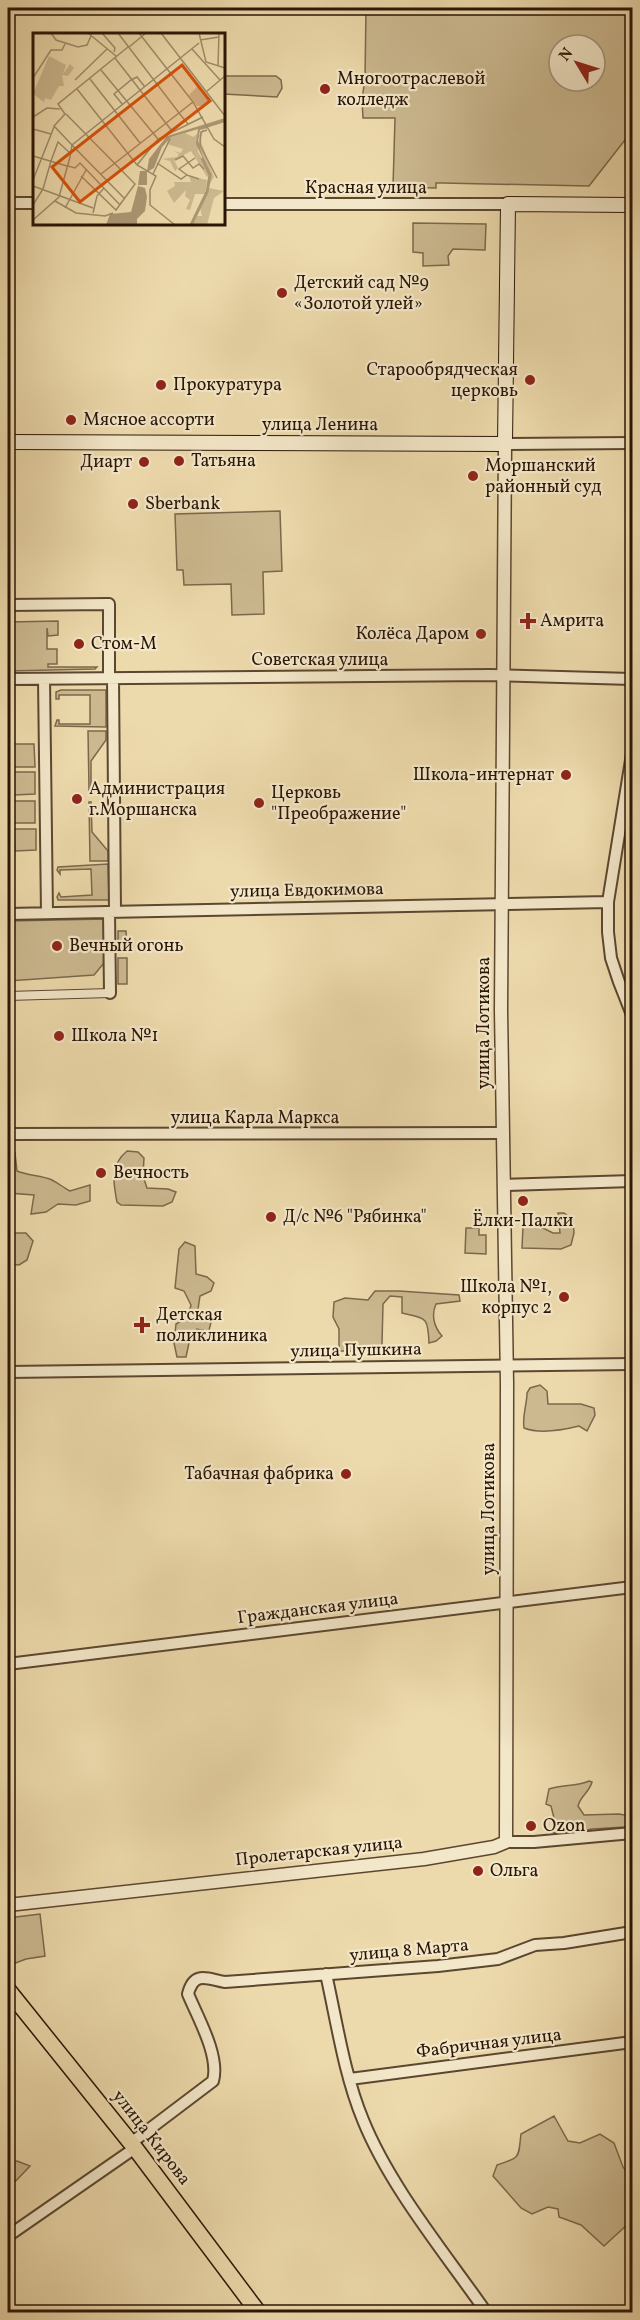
<svg xmlns="http://www.w3.org/2000/svg" width="640" height="2320" font-family="Vollkorn,serif">
	<style>
		.green { fill: #ccb990; stroke: #7b684b; stroke-width: 1.5; fill-rule: evenodd }
		.lines { fill: none; stroke-linecap: round; stroke-linejoin: round }
		.pedestrian-casing { stroke: #5b4730; stroke-width: 10 }
		.minor-casing { stroke: #5b4730; stroke-width: 14 }
		.tertiary-casing { stroke: #5b4730; stroke-width: 15 }
		.secondary-casing { stroke: #2a1606; stroke-width: 16 }
		.primary-casing { stroke: #2a1606; stroke-width: 18 }
		.pedestrian { stroke: #f3e7c9; stroke-width: 8 }
		.minor { stroke: #f3e7c9; stroke-width: 10 }
		.tertiary { stroke: #f3e7c9; stroke-width: 12 }
		.secondary { stroke: #f3e7c9; stroke-width: 14 }
		.primary { stroke: #eddaac; stroke-width: 15 }
		.poi-dot { fill: #8f2418; stroke: #f3e7c9; stroke-width: 2 }
		.labels { text-anchor: middle; dominant-baseline: central; stroke-width: 4.5; stroke-linejoin: round; paint-order: stroke }
		.poi-label { font-size: 18px; fill: #2a1606; stroke: #f3e7c9; text-anchor: start }
		.street-label { font-size: 18px; fill: #2a1606; stroke: #f3e7c9 }
		.inset-river { fill: none; stroke: #ab9774; stroke-width: 3 }
		.inset-road { fill: none; stroke: #9f8c6a; stroke-width: 1.5 }
		.view { fill: #d5520b; fill-opacity: 0.15; stroke: #d5520b; stroke-width: 3 }
		.inset-edge { fill: none; stroke: #2a1606; stroke-width: 3 }
	</style>
	<rect width="100%" height="100%" fill="#eddaac"/>
	<filter id="stains"><feTurbulence type="fractalNoise" baseFrequency=".00333" numOctaves="4"/><feColorMatrix values="0 0 0 0 .2 0 0 0 0 .09 0 0 0 0 .02 0 0 0 .5 -.17"/></filter>
	<radialGradient id="worn" r=".72"><stop offset=".6" stop-color="#630" stop-opacity="0"/><stop offset="1" stop-color="#630" stop-opacity=".3"/></radialGradient>
	<path class="green" d="M366,8H632V131L589,186L442,183H436V188L393,187L395,118H363L362,100L365,78ZM559,45H595V81H559Z
		M224,76H276L281,80L282,88L277,97L224,94Z
		M413,223L486,224L485,250L453,249L448,256L449,265L423,266V253L413,252Z
		M280,511L282,571L263,572L264,614L232,615L231,584L184,585L183,570H177L175,514Z
		M58,621V635L48,636L47,628V649H57V664H48V667H97L95,669L8,671V622Z
		M61,690H106V727L55,726L57,720H59V724H90V695H59V699H56V692Z
		M88,731H106V740L91,761V790H89Z
		M13,744H34L35,767H14Z
		M13,772H35V794L14,795Z
		M14,801H35V823H14Z
		M89,802H91L92,832L108,851V861H90Z
		M14,829H36V850L15,851Z
		M108,864L109,900H58L57,897L59,893L61,897L92,895L91,869L60,870V874L57,870L58,867Z
		M105,919L104,963L94,975L8,981V921Z
		M118,931H126L127,949H118Z
		M118,958H127V984H118Z
		M127,1151L138,1152L144,1158L143,1176L147,1188L168,1189L176,1192L172,1202L163,1206L121,1205L117,1202C113,1182 110,1165 127,1151Z
		M15,1153L17,1171C29,1176 41,1175 52,1180C58,1183 64,1188 70,1191L90,1185V1201L76,1205L58,1204L46,1212L31,1214L34,1195L8,1193V1158L10,1154Z
		M558,1213H564L573,1220L574,1233L571,1245L561,1249L522,1248L523,1227L539,1226L553,1233H560Z
		M466,1228H479V1235H486V1254L465,1253Z
		M8,1233H26L33,1241L27,1260L19,1265L8,1264Z
		M185,1242L195,1246L196,1274L207,1277L214,1283L211,1291L200,1296L198,1309L205,1313L211,1322L208,1335L205,1331L197,1329L190,1338L186,1357H177L174,1343L176,1324L188,1317L191,1305L184,1291L175,1288L179,1249Z
		M375,1291H399L459,1295L460,1301L436,1304C431,1315 434,1327 442,1336L436,1341L429,1343C428,1316 426,1319 402,1313V1297L390,1296L383,1304L382,1344L380,1351H339V1329L333,1317L334,1302L345,1298L368,1300Z
		M540,1385L547,1391L548,1404H581L594,1408L595,1415L587,1431L579,1426C563,1430 539,1434 524,1428C522,1415 527,1405 527,1393L530,1388Z
		M589,1781L592,1782C589,1793 581,1795 578,1806L584,1815L619,1814L630,1816L625,1827L592,1829L563,1835L552,1832L555,1822L551,1806L546,1804L549,1789C563,1784 576,1787 589,1781Z
		M40,1914L45,1956L26,1959L8,1966V1918Z
		M554,2116L568,2141L580,2143L600,2134L614,2143L623,2167L632,2179V2225L629,2223L604,2246L581,2225L559,2217L558,2209L548,2207L532,2214L521,2208L493,2176L497,2165C522,2157 518,2157 521,2134Z
		M17,2161L30,2166L11,2186L8,2200V2164Z"/>
	<g class="lines">
		<defs>
			<path id="pedestrian" d="M8,996L110,993"/>
			<path id="minor" d="M8,203H34
				M224,204H508
				M505,444L632,443
				M8,605L109,604V678
				M113,678L115,912
				M8,679L490,675L632,679
				M44,679L47,913
				M632,754L608,902V932L611,958L619,982L632,1015
				M109,913L110,993
				M8,914L608,902
				M8,1134L503,1133
				M504,1185L632,1181
				M8,1372L632,1364
				M8,1664L632,1587
				M506,1842H534L632,1833
				M326,1974C337,2023 344,2074 363,2120C390,2187 445,2253 486,2312
				M350,2079L632,2042
				M131,2143L213,2081C220,2056 198,2018 188,1994C194,1969 210,1980 225,1982L438,1966L498,1959L535,1945L564,1943L632,1932
				M8,2236L135,2148"/>
			<path id="tertiary" d="M8,1905L424,1859L494,1847L506,1842L507,1383L501,1010L505,444"/>
			<path id="secondary" d="M8,442L505,444L508,204L632,205"/>
			<path id="primary" d="M8,1990L135,2148L258,2312"/>
		</defs>
		<use href="#pedestrian" class="pedestrian-casing"/>
		<use href="#minor" class="minor-casing"/>
		<use href="#tertiary" class="tertiary-casing"/>
		<use href="#secondary" class="secondary-casing"/>
		<use href="#primary" class="primary-casing"/>
		<use href="#pedestrian" class="pedestrian"/>
		<use href="#minor" class="minor"/>
		<use href="#tertiary" class="tertiary"/>
		<use href="#secondary" class="secondary"/>
		<use href="#primary" class="primary"/>
	</g>
	<g class="poi-dot">
		<circle cx="325" cy="89" r="6"/>
		<circle cx="282" cy="293" r="6"/>
		<circle cx="530" cy="380" r="6"/>
		<circle cx="161" cy="385" r="6"/>
		<circle cx="71" cy="420" r="6"/>
		<circle cx="179" cy="461" r="6"/>
		<circle cx="144" cy="462" r="6"/>
		<circle cx="473" cy="476" r="6"/>
		<circle cx="133" cy="504" r="6"/>
		<path d="M525 612h6v6h6v6h-6v6h-6v-6h-6v-6h6z"/>
		<circle cx="481" cy="634" r="6"/>
		<circle cx="79" cy="644" r="6"/>
		<circle cx="566" cy="775" r="6"/>
		<circle cx="77" cy="799" r="6"/>
		<circle cx="259" cy="803" r="6"/>
		<circle cx="57" cy="946" r="6"/>
		<circle cx="59" cy="1036" r="6"/>
		<circle cx="101" cy="1173" r="6"/>
		<circle cx="523" cy="1201" r="6"/>
		<circle cx="271" cy="1217" r="6"/>
		<circle cx="564" cy="1297" r="6"/>
		<path d="M139 1316h6v6h6v6h-6v6h-6v-6h-6v-6h6z"/>
		<circle cx="346" cy="1474" r="6"/>
		<circle cx="531" cy="1826" r="6"/>
		<circle cx="478" cy="1871" r="6"/>
	</g>
	<g class="labels">
		<g class="poi-label">
			<text x="337" y="79">Многоотраслевой<tspan x="337" dy="21">колледж</tspan></text>
			<text x="294" y="283">Детский сад №9<tspan x="294" dy="21">«Золотой улей»</tspan></text>
			<text x="518" y="370" text-anchor="end">Старообрядческая<tspan x="518" dy="21">церковь</tspan></text>
			<text x="173" y="385">Прокуратура</text>
			<text x="83" y="420">Мясное ассорти</text>
			<text x="191" y="461">Татьяна</text>
			<text x="132" y="462" text-anchor="end">Диарт</text>
			<text x="485" y="466">Моршанский<tspan x="485" dy="21">районный суд</tspan></text>
			<text x="145" y="504">Sberbank</text>
			<text x="540" y="621">Амрита</text>
			<text x="469" y="634" text-anchor="end">Колёса Даром</text>
			<text x="91" y="644">Стом-М</text>
			<text x="554" y="775" text-anchor="end">Школа-интернат</text>
			<text x="89" y="789">Администрация<tspan x="89" dy="21">г.Моршанска</tspan></text>
			<text x="271" y="793">Церковь<tspan x="271" dy="21">"Преображение"</tspan></text>
			<text x="69" y="946">Вечный огонь</text>
			<text x="71" y="1036">Школа №1</text>
			<text x="113" y="1173">Вечность</text>
			<text x="283" y="1217">Д/с №6 "Рябинка"</text>
			<text x="523" y="1221" text-anchor="middle">Ёлки-Палки</text>
			<text x="552" y="1287" text-anchor="end">Школа №1,<tspan x="552" dy="21">корпус 2</tspan></text>
			<text x="156" y="1315">Детская<tspan x="156" dy="21">поликлиника</tspan></text>
			<text x="334" y="1474" text-anchor="end">Табачная фабрика</text>
			<text x="543" y="1826">Ozon</text>
			<text x="490" y="1871">Ольга</text>
		</g>
		<g class="street-label">
			<text x="366" y="188">Красная улица</text>
			<text x="320" y="425">улица Ленина</text>
			<text x="320" y="660">Советская улица</text>
			<text transform="translate(307 891) rotate(-1)">улица Евдокимова</text>
			<text transform="translate(484 1023) rotate(-90)">улица Лотикова</text>
			<text x="255" y="1118">улица Карла Маркса</text>
			<text transform="translate(356 1351) rotate(-1)">улица Пушкина</text>
			<text transform="translate(489 1509) rotate(-90)">улица Лотикова</text>
			<text transform="translate(318 1609) rotate(-7)">Гражданская улица</text>
			<text transform="translate(319 1852) rotate(-6)">Пролетарская улица</text>
			<text transform="translate(409 1951) rotate(-5)">улица 8 Марта</text>
			<text transform="translate(489 2044) rotate(-7)">Фабричная улица</text>
			<text transform="translate(151 2138) rotate(52)">улица Кирова</text>
		</g>
	</g>
	<g transform="translate(33 33)">
		<rect width="192" height="192" fill="#eddaac"/>
		<path d="M16,23L33,32L30,41L37,31L41,35L35,43L29,42L31,53H26L18,67L12,65L11,69L0,61ZM166,52L178,67L170,73H164L156,62ZM171,94L175,96H171L167,106L181,144L175,154L177,141L174,144L158,118L141,127L145,135L142,138L137,128L129,126L144,124L146,121L141,118L148,120L150,116L134,111L135,107L129,114L133,107L138,104L152,100L160,104L164,101L165,119L170,127L165,104ZM156,143L174,147L172,161H162L157,177L153,176L157,167L152,163L153,157L141,170L134,158L142,153L141,149H158ZM176,155L191,158L181,165L174,192H159L164,183H169L167,175Z" fill="#ccb990"/>
		<path d="M192,85V89L167,97L165,107L171,128L163,111L165,96L138,104L129,114L121,135L114,139V152H105L107,138H114L116,126L134,103ZM105,153L112,155L114,164L112,178L104,186V192H73L77,181L98,179Z" fill="#ab9774"/>
		<path class="inset-river" d="M158,192L174,159L177,142L169,125"/>
		<path class="inset-road" d="M18,0L23,7L45,14L54,12L58,3M55,0L83,23M69,0L82,15L81,19M85,0L146,80L160,69L181,106L192,114M106,0L160,69M128,0L192,83M166,0L173,29L192,35M167,7L186,4M96,14L113,0M159,16L187,47M82,25L139,98M185,33L186,0M68,37L125,106M0,45L18,17H29L32,11M57,46L107,110M42,47L74,16M44,56L104,132L123,143L117,157V172L142,192M173,59L192,43M90,72L81,61L98,47L104,44L112,54M33,81L102,151L83,177L48,143M0,84L14,75L27,76M0,96L18,101M174,97L168,99L167,112L184,145M0,123L34,133M142,127L150,123L160,135L166,131L171,136M18,128L25,109L37,120M124,130L148,146L154,142L166,146M104,132L125,106L170,84M35,133L42,135L47,130L87,172M68,141L146,80L155,91M120,141L137,106M154,142L146,136L162,125M0,147L21,94M0,153L60,175M92,166L39,112L166,10M22,168L43,180L72,183L80,180M0,172L10,156L18,128M32,175L53,137M60,180L64,163L71,155M0,187L26,164L37,124L39,112L21,93L32,81L25,71L95,14"/>
		<path class="view" d="M149,32L177,68L47,169L19,134Z"/>
		<rect width="192" height="192" class="inset-edge"/>
	</g>
	<rect width="640" height="2320" fill="none" stroke="#eddaac" stroke-width="30"/>
	<rect x="9" y="9" width="622" height="2302" fill="none" stroke="#2a1606" stroke-width="3"/>
	<rect x="15" y="15" width="610" height="2290" fill="none" stroke="#2a1606" stroke-width="1.5"/>
	<g transform="translate(577 63) rotate(308)"><circle r="28" fill="#f3e7c9" stroke="#a3937b" stroke-width="1.5"/>
	<path d="M0-4.5L10 22L0 15L-10 22Z" fill="#8f2418"/>
	<text y="-9" font-size="16" font-weight="bold" text-anchor="middle" fill="#2a1606">N</text>
	</g>
	<rect width="100%" height="100%" filter="url(#stains)"/>
	<rect width="100%" height="100%" fill="url(#worn)"/>
</svg>
